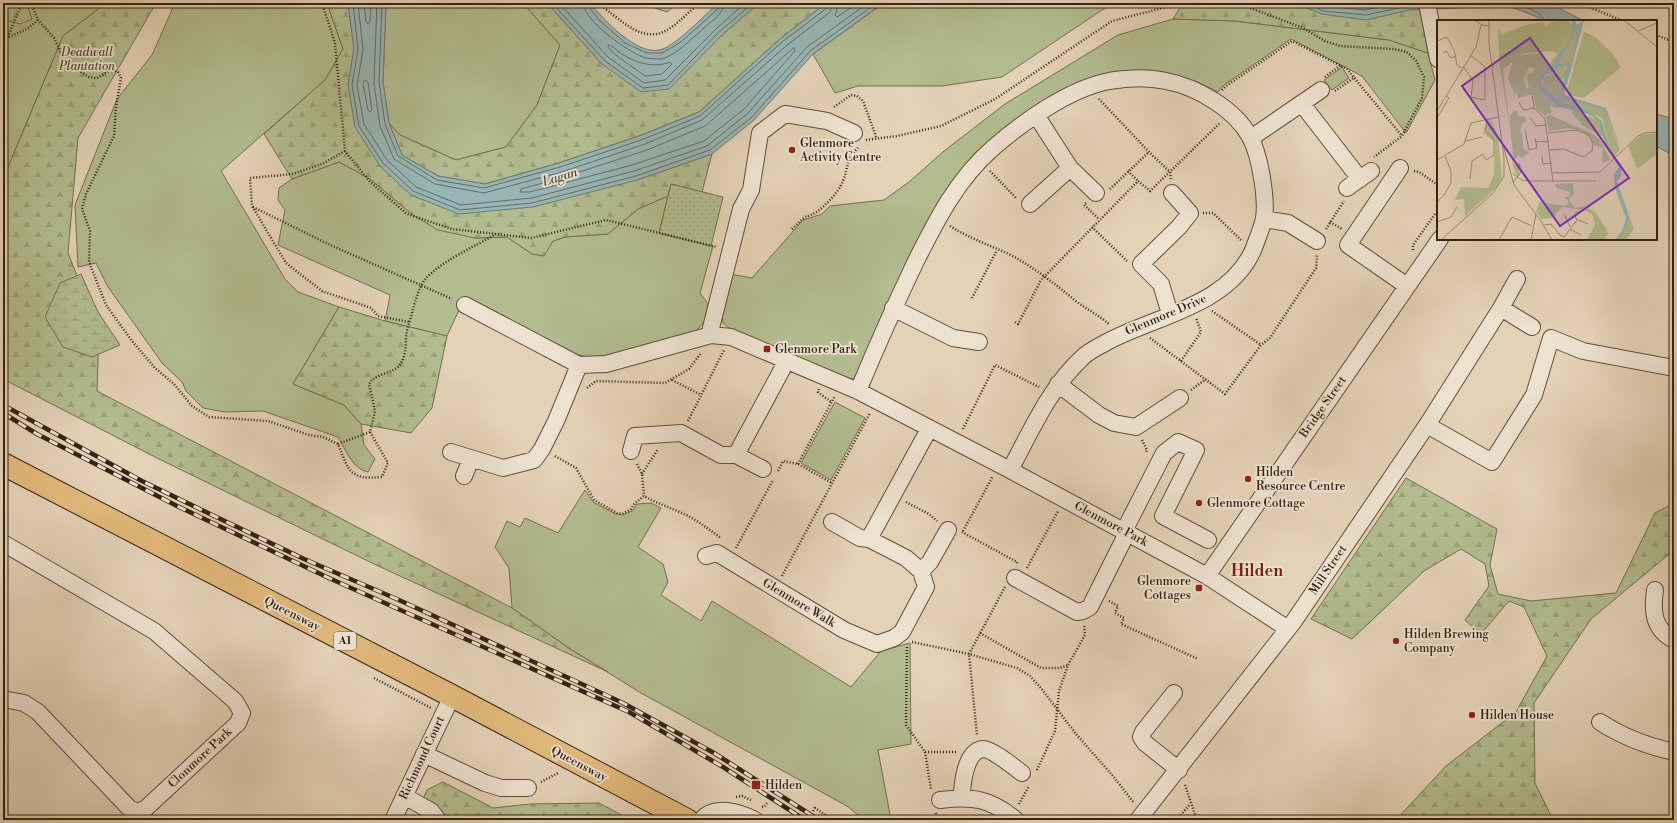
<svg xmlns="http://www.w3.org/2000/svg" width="1677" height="823" font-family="'Libre Bodoni',serif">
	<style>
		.grass { fill: #b2bc8f; stroke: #746e50 }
		.forest { fill: url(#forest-firs); stroke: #746e50 }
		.wetland { fill: url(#wetland-marsh); stroke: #746e50 }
		.park { fill: url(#park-dots); stroke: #746e50 }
		.water { fill: #97b6b5; stroke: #707a74 }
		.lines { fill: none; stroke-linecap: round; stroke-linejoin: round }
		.shore { stroke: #666c64; stroke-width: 1 }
		.minor-casing { stroke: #614d3b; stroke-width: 18 }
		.highway-casing { stroke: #352112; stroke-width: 24 }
		.path { stroke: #352112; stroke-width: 2.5; stroke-dasharray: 1 2; stroke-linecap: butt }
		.minor { stroke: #ede2d0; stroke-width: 16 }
		.highway { stroke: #e2b97c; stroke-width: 22 }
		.rail-casing { stroke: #352112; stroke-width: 4.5 }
		.rail { stroke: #ede2d0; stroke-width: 3; stroke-dasharray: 9; stroke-linecap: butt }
		.poi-dot { fill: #8f2418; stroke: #ede2d0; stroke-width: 1.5 }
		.labels { text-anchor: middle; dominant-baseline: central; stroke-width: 3.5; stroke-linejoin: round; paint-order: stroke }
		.shield { fill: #ede2d0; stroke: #6c5b4b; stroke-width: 1 }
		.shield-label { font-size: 11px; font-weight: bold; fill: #352112 }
		.park-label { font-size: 12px; font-style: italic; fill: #544831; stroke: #ede2d0 }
		.poi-label { font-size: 12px; fill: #352112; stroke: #ede2d0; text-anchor: start }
		.street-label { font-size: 12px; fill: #352112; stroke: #ede2d0 }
		.water-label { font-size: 13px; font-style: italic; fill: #4e463b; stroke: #ede2d0 }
		.district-label { font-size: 16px; font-weight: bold; fill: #7a1f14; stroke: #ede2d0 }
		.inset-road { fill: none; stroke: #9e8b75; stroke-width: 1 }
		.view { fill: #7b2cbf; fill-opacity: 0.15; stroke: #7b2cbf; stroke-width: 2 }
		.inset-edge { fill: none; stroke: #352112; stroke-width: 2 }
	</style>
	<defs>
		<pattern id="forest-firs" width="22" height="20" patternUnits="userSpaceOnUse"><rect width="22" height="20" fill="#b2bc8f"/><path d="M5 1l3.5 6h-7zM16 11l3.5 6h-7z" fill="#9aa17a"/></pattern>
		<pattern id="wetland-marsh" width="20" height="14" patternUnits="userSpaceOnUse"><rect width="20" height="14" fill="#b2bc8f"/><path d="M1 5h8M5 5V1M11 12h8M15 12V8" fill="none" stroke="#9aa17a"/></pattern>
		<pattern id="park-dots" width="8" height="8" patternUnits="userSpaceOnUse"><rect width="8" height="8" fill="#b2bc8f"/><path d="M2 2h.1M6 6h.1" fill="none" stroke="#9aa17a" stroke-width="1.8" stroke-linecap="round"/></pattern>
	</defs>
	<rect width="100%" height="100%" fill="#e4d2b7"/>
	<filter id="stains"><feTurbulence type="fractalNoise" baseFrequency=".005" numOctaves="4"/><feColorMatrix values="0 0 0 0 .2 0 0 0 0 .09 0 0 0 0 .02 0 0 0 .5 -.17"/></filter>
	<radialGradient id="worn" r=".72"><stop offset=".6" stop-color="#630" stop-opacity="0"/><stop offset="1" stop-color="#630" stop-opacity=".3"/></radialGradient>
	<path class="grass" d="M3,3H106L63,36L3,179Z
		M175,3H327L343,49L325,80L221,171L285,279L298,292L339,307L293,384L344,405L361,424L364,445L375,459L368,472C352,469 346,450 338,437L263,411L225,412L203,408L186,391L182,382L162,363L108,287L96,263L78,267L75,205L117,99L152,55Z
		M386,3H523L560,45L537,105L506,147L456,160L400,135L389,123L383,82Z
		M640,3H678L667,12Z
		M884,3H1116L1108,6L1002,77L942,86H858L835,93L813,54Z
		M1173,19L1235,21L1389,40L1428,53L1435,80L1406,133L1362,76L1291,39L1224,85L1218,92L1195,81L1151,74L1069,90L935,210L887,303L864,366L859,375L853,379L842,377L729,328L723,323L722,315L730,274L752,278L803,220L822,214L830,206L884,200L909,182L944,151L1005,104L1118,35Z
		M1342,67L1349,78L1332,90L1324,80Z
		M339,162L370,179L413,215L475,238L507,237L532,254L549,247L553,241L565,237L608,234L638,209L668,196L659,233L713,246L700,293L708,304C706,317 705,326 693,332L603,357C588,358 576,355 561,350L465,297L447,336L385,321L390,295L278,245L285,210L278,200L279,188L292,179Z
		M835,402L865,418L831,480L801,463Z
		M585,490L593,502L614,513L622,515L632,511L637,504L651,503L661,508L638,547L663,564L668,582L661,595L701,621L712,601L851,687L881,651L910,643L911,744L878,750L891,820H864L847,806L641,693L570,649L512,608L509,568L495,547L507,521L520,527L525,518L558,533Z"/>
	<path class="forest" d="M3,3H25L27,4L32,19L20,24L3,19Z
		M106,3H156L78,138L68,253L99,331L97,391L512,608L570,649L608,672L374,564L159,459L3,379V179L63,36Z
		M327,3H348L354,49L348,85L411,195L637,180L712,154L702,192L671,184L668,196L638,209L608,234L565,237L553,241L544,256L532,254L507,237L475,238L438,230L413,215L370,179L339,162L292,179L264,134L325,80L343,49Z
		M523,3H547L602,64L722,35L759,3H826L780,39L699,112L642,135L559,163L485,184L438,176L402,155L389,123L400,135L456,160L506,147L537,105L560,45Z
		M1183,3H1295L1322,14L1422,9L1428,53L1389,40L1235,21L1173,19Z
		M339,307L385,321L447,336L432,408L411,433L361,424L344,405L293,384Z
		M1406,478L1497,529L1490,565L1498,594L1531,601L1616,593L1655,513L1674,503V550L1591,619L1534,703L1535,783L1553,820H1396L1446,766L1516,712L1547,656L1524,607L1509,601L1481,634L1465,620L1489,586L1485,564L1461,549L1424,571L1352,639L1311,619Z
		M443,782L493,808L530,804L599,803L631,820H423L417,812L427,790Z"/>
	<path class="wetland" d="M81,274L98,312L120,345L92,357L63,347L45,317L60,283Z"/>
	<path class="park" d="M671,184L723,197L711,246L659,233Z"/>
	<path class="water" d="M348,3H386L383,82L389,123L402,155L438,176L485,184L559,163L642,135L699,112L780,39L826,3H883L813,54L754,120L712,154L637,180L533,207L459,214L411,195L380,166L355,127L348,85L354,49Z
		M547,3H590C604,20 636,55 660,50C674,47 706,14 718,3H759L722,35L669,89L641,92L602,64Z
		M1295,3H1549L1584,21H1543L1535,16L1508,6L1409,10L1366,20L1322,14Z
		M1656,114L1674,119V156L1656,146Z"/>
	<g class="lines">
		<path class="shore" d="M353,3L358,50L352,85L359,126L383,163L413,191L460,210L532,203L636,176L710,150L752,117L810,51L877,3
			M358,3L363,50L357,85L364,124L387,160L416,187L461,205L532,198L634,171L707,146L748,113L807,47L868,3
			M364,3L366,22L368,24L370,22L371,3
			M377,3L374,83L380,126L394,159L435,184L484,193L562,172L645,144L702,120L786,46L830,12L833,3
			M382,3L379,82L385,124L398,156L437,180L484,188L560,167L644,139L700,116L782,42L827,8L828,3
			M552,3L605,61L643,88L668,85L719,32L753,3
			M559,3L608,57L644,83L665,80L716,29L745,3
			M583,3C584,21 627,51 643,57C648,59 656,59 661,59C674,57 696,35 706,26C713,20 724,13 725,3
			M588,3L589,7L599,20L625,43L647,53H662L681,42L719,8L720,3
			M839,3L835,15L837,17L858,3
			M1306,3L1323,11L1366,15L1408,6L1418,5
			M1318,3L1325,6L1365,10L1398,3
			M1511,3C1520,6 1543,10 1544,21
			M609,45C613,46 615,49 619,52C633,62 653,69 670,62L672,64L662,74L645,76L613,53L608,47Z
			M794,48L795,51L744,109L704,141L632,165L530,192H520L521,189L564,177L647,150L705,126Z
			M364,81L366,80L368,82L372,110L370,112L368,110L363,85Z"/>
		<defs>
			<path id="minor" d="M1427,3L1438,59
				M1302,104L1360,179
				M1036,115L1070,168L1096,193
				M1251,138L1321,90
				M1400,168L1348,245L1407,286
				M1347,188L1371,171
				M1030,204L1070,168
				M1264,219L1288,223L1317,241
				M465,305L579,365L606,364L711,335L731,337L858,391L1010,470L1207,576L1288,629
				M893,308L953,338L979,342
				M1501,308L1532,327
				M1170,314L1161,284L1141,264L1179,227L1190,213L1172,193
				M711,335V328L741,209L751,190L760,133L785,114L827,121L854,133
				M1058,384L1099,415L1114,423L1136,427L1180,398
				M858,391C876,348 895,305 915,263C936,221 957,179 993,148C1024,121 1069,89 1109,81C1127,78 1148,77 1166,81C1197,87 1235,109 1250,137C1260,155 1267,199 1264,218C1262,228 1257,239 1254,248C1230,306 1154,316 1105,343C1098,347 1089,351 1083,357C1050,387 1031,431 1010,470
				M1427,425L1492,462L1534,395L1551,338L1583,351L1674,368
				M631,451L635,436L681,433L721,455H736L786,362
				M451,452L503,468L534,460L542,449L556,421L579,365
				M736,455L763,469
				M464,476L471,459
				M1124,531L1164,453L1178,442L1196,450L1163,516L1208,540
				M869,539L929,429
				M3,543L154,631L235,701L242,713L238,723L145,809L137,812L129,808L38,712L24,703L3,699
				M706,556L717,553L844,630L877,644L894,638L902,632L926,587L921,571L906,558L869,539L860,538L832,522
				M921,571L930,562L948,530
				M1207,576L1440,239
				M1015,578L1077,612L1083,611L1090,607L1127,533
				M1655,590C1652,611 1653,629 1674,640
				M1174,693L1143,732L1141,737L1145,743L1179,770
				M1600,722C1623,737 1647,746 1674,752
				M424,754L485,783L501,788H528
				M404,796L431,811L438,820
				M962,797C962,785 965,751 983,749C992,749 1014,767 1022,773
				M940,800C972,796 990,798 1016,820
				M393,820L452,696
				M701,820C715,804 739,812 755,820
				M1138,820L1294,621L1427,425L1501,308L1517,279"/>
			<path id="highway" d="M3,464L452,696L687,820"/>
		</defs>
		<use href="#minor" class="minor-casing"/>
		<use href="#highway" class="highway-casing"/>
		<path class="path" d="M31,3L38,20L54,38L66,62L89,77L97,78L112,69L118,72L121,78L116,107L114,136L86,194L82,209L90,231L89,262L106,305L132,341L155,368L174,384L192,406L209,417L268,421L309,435L323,437L338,444C349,471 349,480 382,477L388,463L370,432L375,411L369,384C376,372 394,375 401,363C408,352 404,340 408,327C412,314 415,299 421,286C430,266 476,246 496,234
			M322,3L335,43L345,151L370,182L407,214L452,229L531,238L606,220L717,247
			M600,3C605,10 614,15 621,21C658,49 671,28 699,3
			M1218,3L1248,7L1303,28L1325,41L1340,46L1394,49L1407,52L1416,61L1424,77L1422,98L1402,136L1374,157
			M1579,3L1623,21
			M1656,35L1674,42
			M9,37L27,29L38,20
			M3,48L22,3
			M1325,77L1341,65
			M1222,90L1226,86L1292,41L1347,69L1402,136
			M1335,91L1355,77
			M1099,99L1149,152L1170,172L1171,179
			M834,107L851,95L857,96L863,101L877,139
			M866,140L897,136L941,126L995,99L1112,21L1182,3
			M345,151L322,164L293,174L250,178L252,206L286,263L322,291L371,308L378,316L409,322
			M990,171L1017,199
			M1128,171L1138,181
			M1414,171L1419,172L1438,185
			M1110,189L1149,152
			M1086,203L1084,205L1099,219
			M253,207L326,243L452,299
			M1203,213H1213L1241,240
			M1330,222L1342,229
			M950,226C969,238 989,245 1009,254C1035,268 1055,284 1077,302C1088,310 1100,316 1110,325
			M1092,227L1127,261
			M792,229L806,216C818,216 839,192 843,181C849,166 845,160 858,148
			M1326,229L1344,201
			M1413,250V245L1435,214L1438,212
			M972,298L997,250
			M1212,311L1261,345
			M1015,322L1018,324L1041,280L1138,181L1150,191L1220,123
			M1150,338L1225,394L1261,345L1270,338L1316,268L1317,255
			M1181,361L1201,332L1196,318
			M672,380L701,395
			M587,388L596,381L665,383L689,369L701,353
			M819,389L818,392L831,402
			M1191,390L1206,379
			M688,421L724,350
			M963,429L995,365L1039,387
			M1142,440L1147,450L1146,452
			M338,444L370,432
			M555,456L576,468L594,500L617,513L622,514L631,509L635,503L644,496C656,503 669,507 682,513C696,519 708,529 721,538
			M637,464L642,474L644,496
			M798,464L835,396
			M778,471L783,461L798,464L832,483
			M642,474L658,449
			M906,502L929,514L937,521
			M963,531L993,476
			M962,532L1017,562V564
			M736,548L773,480
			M1027,568L1058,511
			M782,576L870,413
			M1005,587L969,654L1017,668L1030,676L1041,688L1076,734L1113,776L1134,803
			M1109,601L1118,606L1115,613L1124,618L1121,624L1198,659
			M980,633L1041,668H1060L1068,665
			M912,642L969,654L977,736
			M907,647L906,725L925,752H957
			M374,678L431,708
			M925,752L931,789
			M1037,770L1055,731L1059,691L1068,665L1085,635L1084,625
			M541,782L558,773
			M1185,785L1197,820
			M736,797L742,796L751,800
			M1019,804L1029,786
			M762,807H764L767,803
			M813,811L815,808L833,820
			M936,813L937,820
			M1177,820L1190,804"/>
		<use href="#minor" class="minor"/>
		<use href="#highway" class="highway"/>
		<defs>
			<path id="rail" d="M3,405L142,481L208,513L304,559L399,600L623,703L714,753L819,820
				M3,413L37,434L177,506L331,579L629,712L723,767L805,820"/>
		</defs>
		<use href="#rail" class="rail-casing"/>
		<use href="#rail" class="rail"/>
	</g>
	<g class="poi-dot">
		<circle cx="792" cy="150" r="4"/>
		<rect x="763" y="345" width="8" height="8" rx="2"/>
		<circle cx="1248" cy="479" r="4"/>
		<circle cx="1199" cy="503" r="4"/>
		<rect x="1195" y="584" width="8" height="8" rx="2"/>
		<circle cx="1396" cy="641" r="4"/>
		<circle cx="1472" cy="715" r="4"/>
		<rect x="751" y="780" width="10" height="10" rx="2"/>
	</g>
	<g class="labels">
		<rect class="shield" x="334" y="632" width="22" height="18" rx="3"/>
		<g class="shield-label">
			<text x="345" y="641">A1</text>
		</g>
		<g class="park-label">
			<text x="87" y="52">Deadwall<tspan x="87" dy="14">Plantation</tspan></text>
		</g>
		<g class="poi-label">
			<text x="800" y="143">Glenmore<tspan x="800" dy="14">Activity Centre</tspan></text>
			<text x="775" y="349">Glenmore Park</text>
			<text x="1256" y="472">Hilden<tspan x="1256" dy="14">Resource Centre</tspan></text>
			<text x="1207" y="503">Glenmore Cottage</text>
			<text x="1191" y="581" text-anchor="end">Glenmore<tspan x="1191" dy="14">Cottages</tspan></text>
			<text x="1404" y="634">Hilden Brewing<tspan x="1404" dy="14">Company</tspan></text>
			<text x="1480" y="715">Hilden House</text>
			<text x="765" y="785">Hilden</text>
		</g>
		<g class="street-label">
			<text transform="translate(1166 315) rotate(-23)">Glenmore Drive</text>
			<text transform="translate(1323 407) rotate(-55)">Bridge Street</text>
			<text transform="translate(1111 524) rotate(28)">Glenmore Park</text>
			<text transform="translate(1328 570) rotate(-56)">Mill Street</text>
			<text transform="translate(799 603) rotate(31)">Glenmore Walk</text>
			<text transform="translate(292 614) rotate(27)">Queensway</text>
			<text transform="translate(200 758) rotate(-43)">Clonmore Park</text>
			<text transform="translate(422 758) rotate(-65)">Richmond Court</text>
			<text transform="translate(579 764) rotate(28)">Queensway</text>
		</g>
		<g class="water-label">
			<text transform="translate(560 177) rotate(-17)">Lagan</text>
		</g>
		<g class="district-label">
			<text x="1257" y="571">Hilden</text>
		</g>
	</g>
	<g transform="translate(1437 20)">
		<rect width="220" height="220" fill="#e4d2b7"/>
		<path d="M122,0H132L133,12L130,20L123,25L114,20L102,28L94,25L66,31L65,14L89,5L106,2L109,7L112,3ZM147,12L157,16L176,34L184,47L147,78L131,75L130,70ZM104,33L113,44L109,50L92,47L87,58L88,64L79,65V73L76,76L77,72L71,59L76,40L81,36ZM127,46L129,52L122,67L111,69L107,66L106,58ZM94,52L100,56L103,77L116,85L113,87L115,92L108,96L99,89L96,75H92L89,69L92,68L89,56ZM153,85L164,89L170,96L183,130L177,136L173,129L166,100ZM136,89L161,101L167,117L146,106L135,93ZM77,91H80L82,96H87L90,102L85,103L83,113H85L86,129L93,132L85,138L82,135L75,142L83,147L82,155L80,156L76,147L75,142L76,136L73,104V96ZM113,95L156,114L164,122L173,140L165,143L166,128L157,125L155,119L145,111L131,108L112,111L109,97ZM156,196L164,212L160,220H150L158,205ZM192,196L197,209L189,220H182L190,207Z" fill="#b2bc8f"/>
		<path d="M132,2L135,4V12L131,22L121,34L119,41L104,55L101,64L107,75L122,87L118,88L104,78L100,68V56L96,53L98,48L109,49L120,34L116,31L86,33L66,49L73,108L62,41L61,9L65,14L67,31L94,25L102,28L114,20L106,24L102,22L101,12L115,14L118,19L116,21L123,25L130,20ZM139,9L135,41L124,44L123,42L133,24ZM127,57L123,77L153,85L161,94L165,101L163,97L125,83L104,65L106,58L107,66L111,69L122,67ZM88,64L92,75L81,78L78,65ZM50,100L54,101L61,115L65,158L58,169L28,196L27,179L18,180L24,167L51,168L57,155L58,122L46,113ZM220,113V134L200,149L191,126L205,115ZM136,163L137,174L132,178L133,181L138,188L147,186L158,192L169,208L171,214L167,220H160L164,212L155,194L147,190L125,187L115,198L105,199L99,192L102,182L129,186L132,181L127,177H132L133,172L119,168L118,164Z" fill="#b2bc8f"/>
		<path d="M135,0H138L140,5L147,0L127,75L169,88L184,129L170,96L164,89L123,77L129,46L109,55L104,61V65L125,83L148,89L165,101L173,129L184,146V156L180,161L192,196L190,207L182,220H178L185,211L189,198L178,168L177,155L182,147L170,129L161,101L151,94L122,87L107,75L101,64L104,55L119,41L121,34L131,22L135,12ZM139,9L135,41L124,44L123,41L133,24Z" fill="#97b6b5" fill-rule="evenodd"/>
		<path class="inset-road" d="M38,0L45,5L53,6M187,0L220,27M201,11L220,3M0,21L10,17L17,30L20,45L25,48M6,33L9,31L14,38L19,36M26,46L36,61L34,77L48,80V47L33,35M95,75L97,88L108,99L116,162M82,82L86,90L97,88M0,91L39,27L44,5M93,97L99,106L109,105M0,98L12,78L9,76M88,110L92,130L100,128L98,118M111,113L139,110L152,115L156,124L155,131L146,137L127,129L113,130M28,121L45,117M99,122L112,121M66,125L77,165L104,201L115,220M105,137L106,144L115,143M0,140L27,124L34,103L62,97M116,153L163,152L201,116L208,113L220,112M76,154L85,160L92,161H159M33,159L35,141L46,134L49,140L57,135V120L48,110L51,98M76,162L84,152L82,143M0,182L7,175L14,163V151L8,136M141,191L138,194L139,199L151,204M127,194L133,207M0,202L14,197L20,187M107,205L114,204L123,215L127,217L140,200M133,209L144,215M4,220L56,173L67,156V138L52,24V0M62,220L75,197L95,206M94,220L99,194"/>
		<path class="view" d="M93,18L192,158L123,206L25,66Z"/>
		<rect width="220" height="220" class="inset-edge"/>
	</g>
	<rect width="1677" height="823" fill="none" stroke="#e4d2b7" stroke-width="16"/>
	<rect x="4" y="4" width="1669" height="815" fill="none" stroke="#352112" stroke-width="2"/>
	<rect x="8" y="8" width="1661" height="807" fill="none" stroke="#352112"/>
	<rect width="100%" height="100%" filter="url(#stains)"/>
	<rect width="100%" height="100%" fill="url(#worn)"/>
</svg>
